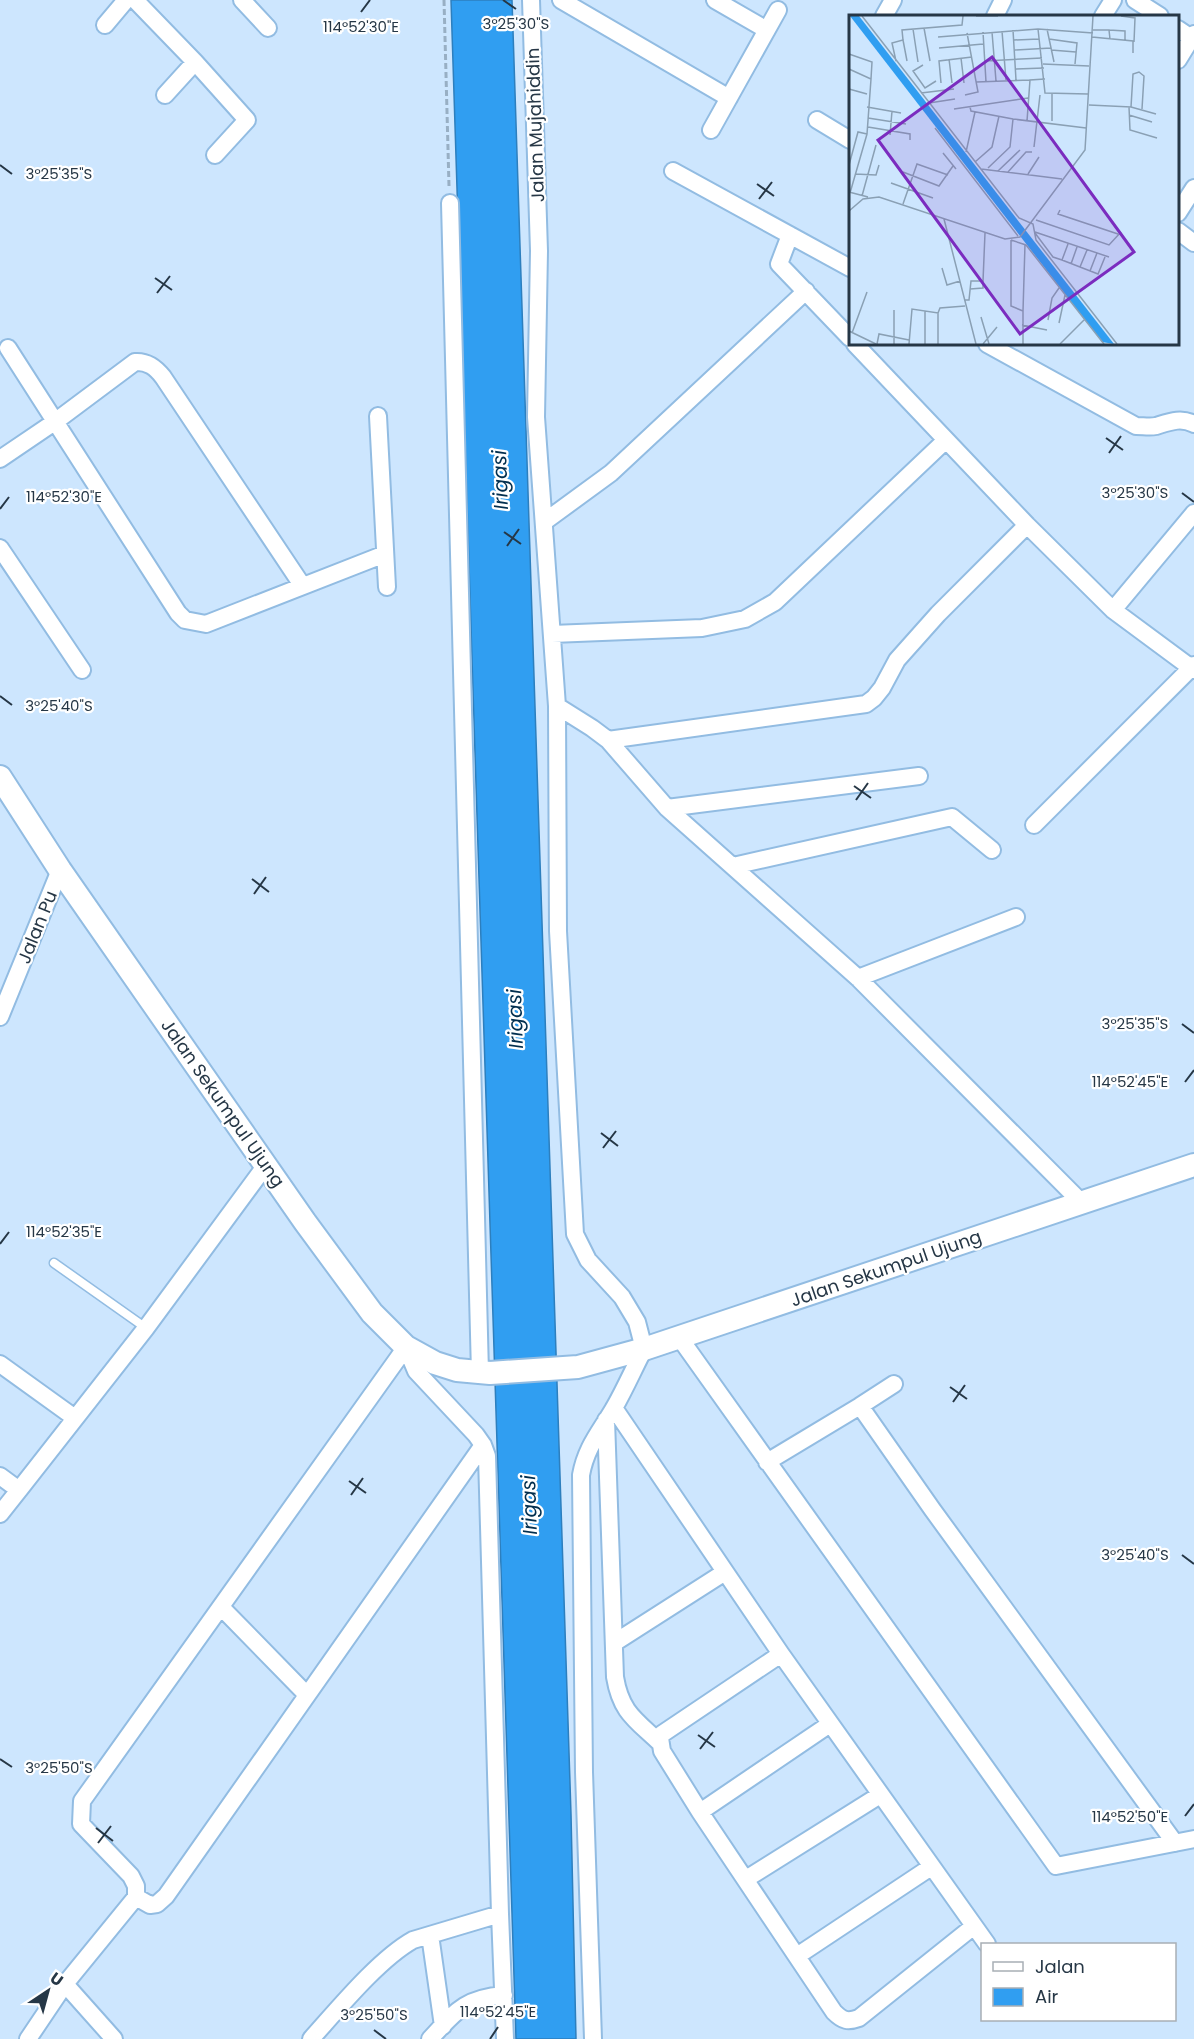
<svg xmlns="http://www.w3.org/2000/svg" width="1194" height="2039" font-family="Poppins,sans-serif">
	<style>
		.water { fill: #309ef1; stroke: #2d7fbe; stroke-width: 1.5 }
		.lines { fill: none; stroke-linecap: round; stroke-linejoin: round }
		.service-casing { stroke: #92bce2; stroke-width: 11 }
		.minor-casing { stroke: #92bce2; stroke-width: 20 }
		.secondary-casing { stroke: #92bce2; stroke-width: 26 }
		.path { stroke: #98afc4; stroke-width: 3; stroke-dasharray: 6 3; stroke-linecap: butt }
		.service { stroke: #fff; stroke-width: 8 }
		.minor { stroke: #fff; stroke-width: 16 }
		.secondary { stroke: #fff; stroke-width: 22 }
		.ticks { fill: none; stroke: #263746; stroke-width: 2 }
		.labels { text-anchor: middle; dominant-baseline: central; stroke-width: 4.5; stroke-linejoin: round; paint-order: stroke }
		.street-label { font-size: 18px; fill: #263746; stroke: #fff }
		.water-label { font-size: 20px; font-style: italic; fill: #022f4f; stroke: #fff }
		.inset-road { fill: none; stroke: #8aa0b4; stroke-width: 1.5 }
		.view { fill: #7b2cbf; fill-opacity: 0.15; stroke: #7b2cbf; stroke-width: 3 }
		.inset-edge { fill: none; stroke: #263746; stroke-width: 3 }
		.ticks-label { font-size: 15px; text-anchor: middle; fill: #263746; stroke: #fff; stroke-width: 4.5; stroke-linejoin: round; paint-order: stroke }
	</style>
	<rect width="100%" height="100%" fill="#cde6fe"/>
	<path class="water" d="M451,0H512L571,1814L576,2039H516Z"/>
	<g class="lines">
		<defs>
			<path id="service" d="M54,1263L146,1328"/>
			<path id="minor" d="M135,0L195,62L247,120L215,155
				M242,0L268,28
				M531,0L539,251L536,417L557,706L558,931L575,1234L588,1260L622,1297L637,1322L644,1349C634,1368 625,1389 614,1408C600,1432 586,1447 581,1475L584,1772L593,2039
				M561,0L729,98
				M715,0L767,30
				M1135,0L1160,16
				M884,16L893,0
				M995,16L1003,0
				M1103,16L1113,0
				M105,25L126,0
				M1178,29L1194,40
				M1178,60L1194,34
				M165,95L195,62
				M817,120L850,140
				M711,130L778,10
				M673,171L850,268
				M450,203L480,1373
				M1178,213L1194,188
				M1178,231L1194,243
				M790,235L779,264L850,338
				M855,344L1027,525L1113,610L1194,670
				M987,344L1136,426C1143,426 1150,427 1156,426C1169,422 1181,417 1194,424
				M8,348L178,613L185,620L206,624L385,554
				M378,416L387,587
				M0,459L56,421L135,362C148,361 156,368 163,377L302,585
				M544,522L611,473L806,291
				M0,548L82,670
				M1113,610L1194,513
				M552,634L702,628L745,619L775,602L946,440
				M557,706L592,728L608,740L667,808L858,978L1081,1202
				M608,740L866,704L874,698L882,688L897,660L938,614L1027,525
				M667,808L919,776
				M1034,825L1194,665
				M733,866L952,817L992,850
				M858,978L1016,917
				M0,1017L60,870
				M679,1337L1056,1866L1194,1839
				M413,1350L411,1359L416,1371L476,1435L483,1445L487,1456L500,1914L505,2039
				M0,1364L75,1418
				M894,1384L860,1406L932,1509L1175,1843
				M614,1408L781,1654L987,1944
				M606,1420L615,1677C621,1713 636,1720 660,1743
				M767,1462L860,1406
				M0,1476L19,1490L146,1328L266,1165
				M0,1514L19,1490
				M221,1607L307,1695
				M614,1643L725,1572
				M781,1654L662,1734L660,1738L662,1751L700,1812L834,2012C843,2021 848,2022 859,2018L974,1926
				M700,1812L830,1724
				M746,1879L880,1795
				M136,1897L150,1905L157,1904L166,1896L483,1445
				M430,1935L443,2026
				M797,1956L931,1867
				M65,1984L114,2039
				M28,2039L65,1984L136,1897V1886L131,1876L81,1824L82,1801L406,1347
				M311,2039C338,2009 379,1959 413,1940L500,1914
				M430,2039C456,2011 465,1998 504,1995"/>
			<path id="secondary" d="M0,777L60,870L305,1222L372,1313L406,1347L435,1363L457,1370L490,1373L578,1367L644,1349L1194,1165"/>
		</defs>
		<use href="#service" class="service-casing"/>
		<use href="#minor" class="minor-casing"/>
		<use href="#secondary" class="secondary-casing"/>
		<path class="path" d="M444,0L449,186"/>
		<use href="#service" class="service"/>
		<use href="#minor" class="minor"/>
		<use href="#secondary" class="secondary"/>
	</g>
	<path class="ticks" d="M503,0L516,9M361,12L370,0M0,165L12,174M757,184L774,196M759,199L772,182M155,278L172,290M157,293L170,276M1106,438L1123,450M1109,453L1121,436M1182,493L1194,502M0,509L9,497M504,532L521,544M507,546L519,529M0,696L12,705M854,786L871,798M856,800L868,783M252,879L269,892M254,894L266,877M1182,1024L1194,1033M1185,1082L1194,1070M601,1133L618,1146M603,1148L616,1131M0,1244L9,1232M950,1387L967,1399M953,1402L965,1385M349,1481L366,1493M351,1495L363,1478M1182,1555L1194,1564M698,1735L715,1747M700,1749L713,1732M0,1759L12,1767M1185,1816L1194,1804M96,1828L113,1841M98,1843L111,1826M374,2030L386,2039M490,2039L498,2027"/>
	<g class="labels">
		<g class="street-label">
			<text transform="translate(535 125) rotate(-92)">Jalan Mujahiddin</text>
			<text transform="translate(37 927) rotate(-68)">Jalan Pu</text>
			<text transform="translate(223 1103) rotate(55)">Jalan Sekumpul Ujung</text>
			<text transform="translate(886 1268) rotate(-19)">Jalan Sekumpul Ujung</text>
		</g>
		<g class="water-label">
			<text transform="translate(500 480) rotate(-92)">Irigasi</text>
			<text transform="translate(515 1019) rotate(-92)">Irigasi</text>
			<text transform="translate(529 1505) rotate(-92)">Irigasi</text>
		</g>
	</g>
	<g transform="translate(849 15)">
		<rect width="330" height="330" fill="#cde6fe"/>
		<path d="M1,1H10L265,329L253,327Z" fill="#309ef1"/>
		<path class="inset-road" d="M13,1L170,203L184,209L187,225L268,329M127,1H149M272,1L286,3L285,27M75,13L81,46M64,14L69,47M189,14L196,78L239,79M198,14L205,47M164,15L167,65M244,15H260L261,24M260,15L276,16V26M153,16L157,65M134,17L137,67M143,17L147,66M89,22L189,14L244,18M243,22L284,26V38M200,24L228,28L226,49M54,25L58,46M165,25L190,24M90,33L134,29M166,35L202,33M202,35L227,37M0,39L23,47L22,64M112,43L115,68M100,44L103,68M47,46L43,28L54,25L53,15L113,10L114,1M135,46L193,43M194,49L240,51M74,50L64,56L76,73L87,66M0,54L22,64L18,119L1,178M167,54L195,53M127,67L181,65M92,68L90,46L123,42M0,74L18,79M72,78L105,74M116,80L129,77L118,18M80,88L106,84M240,90L282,92L284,59L290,57L295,61L293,94M18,92L52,98M121,92L122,96L164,104L237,113M280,92L281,115L308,123M282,92L307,99M105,94L179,83M280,100L303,107M19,103L57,109M178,106L181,65L196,64M203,106V79M19,112L61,119V125M86,113L169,221M41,120L43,96M185,132L191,80M117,137L126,97M94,138L107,154M126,147L143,132L150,101M0,150L9,117L18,119M139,153L161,132L164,104M132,154L213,164M149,156L171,135M54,157L90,171L104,151M159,157L177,137H183M6,159L27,160L30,150M179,159L190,142M42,168L84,183M0,177L19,182M13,181L27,130M54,189L68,149L99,160M211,195L209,199L269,219M0,196L14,184L30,182L156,224L171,222L236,135L244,1M95,204L127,329M187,205L260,230L272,217M186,217L260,242M186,218L204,242L213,245M162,225L177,230L255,329M162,225V291L174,296V329M219,229L213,245L249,259L256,242M222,249L228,232M231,252L238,235M93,253L98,270L111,266M241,256L248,238M121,274L134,273V266M115,285H120L122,266H134L136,218M174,296L176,229M89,298V329M132,302L140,329M199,305L203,283L210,273M210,308L216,280M173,310L198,315M0,316L27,329M3,318L18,277M28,329L30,319L60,325M45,329V295M60,329L63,294L89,298L91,293L116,291M76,329V296M134,329L148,312M211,329L235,305"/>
		<path class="view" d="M143,42L285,237L171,319L29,125Z"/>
		<rect width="330" height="330" class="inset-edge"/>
	</g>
	<g class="ticks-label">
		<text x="516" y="29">3°25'30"S</text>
		<text x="361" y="32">114°52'30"E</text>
		<text x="59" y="179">3°25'35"S</text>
		<text x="1135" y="498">3°25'30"S</text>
		<text x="64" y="502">114°52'30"E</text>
		<text x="59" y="711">3°25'40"S</text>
		<text x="1135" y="1029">3°25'35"S</text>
		<text x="1130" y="1087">114°52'45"E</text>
		<text x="64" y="1237">114°52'35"E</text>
		<text x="1135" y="1560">3°25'40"S</text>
		<text x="59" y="1773">3°25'50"S</text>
		<text x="1130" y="1822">114°52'50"E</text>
		<text x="498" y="2017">114°52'45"E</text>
		<text x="374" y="2020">3°25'50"S</text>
	</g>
	<rect x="981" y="1943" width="195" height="78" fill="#ffffff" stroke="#a8afb5" stroke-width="1.5"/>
	<rect x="993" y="1962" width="30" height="9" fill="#ffffff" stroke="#a8afb5" stroke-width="1.5"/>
	<text x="1035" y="1973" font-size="18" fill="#263746">Jalan</text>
	<rect x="993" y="1988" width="30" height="18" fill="#309ef1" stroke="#a8afb5" stroke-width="1.5"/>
	<text x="1035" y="2003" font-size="18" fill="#263746">Air</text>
	<g transform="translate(48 1991) rotate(36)" stroke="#ffffff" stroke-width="4.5" paint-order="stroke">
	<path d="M0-4.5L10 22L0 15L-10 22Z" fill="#263746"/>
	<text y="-9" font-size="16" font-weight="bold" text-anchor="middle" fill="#263746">U</text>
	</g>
</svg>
